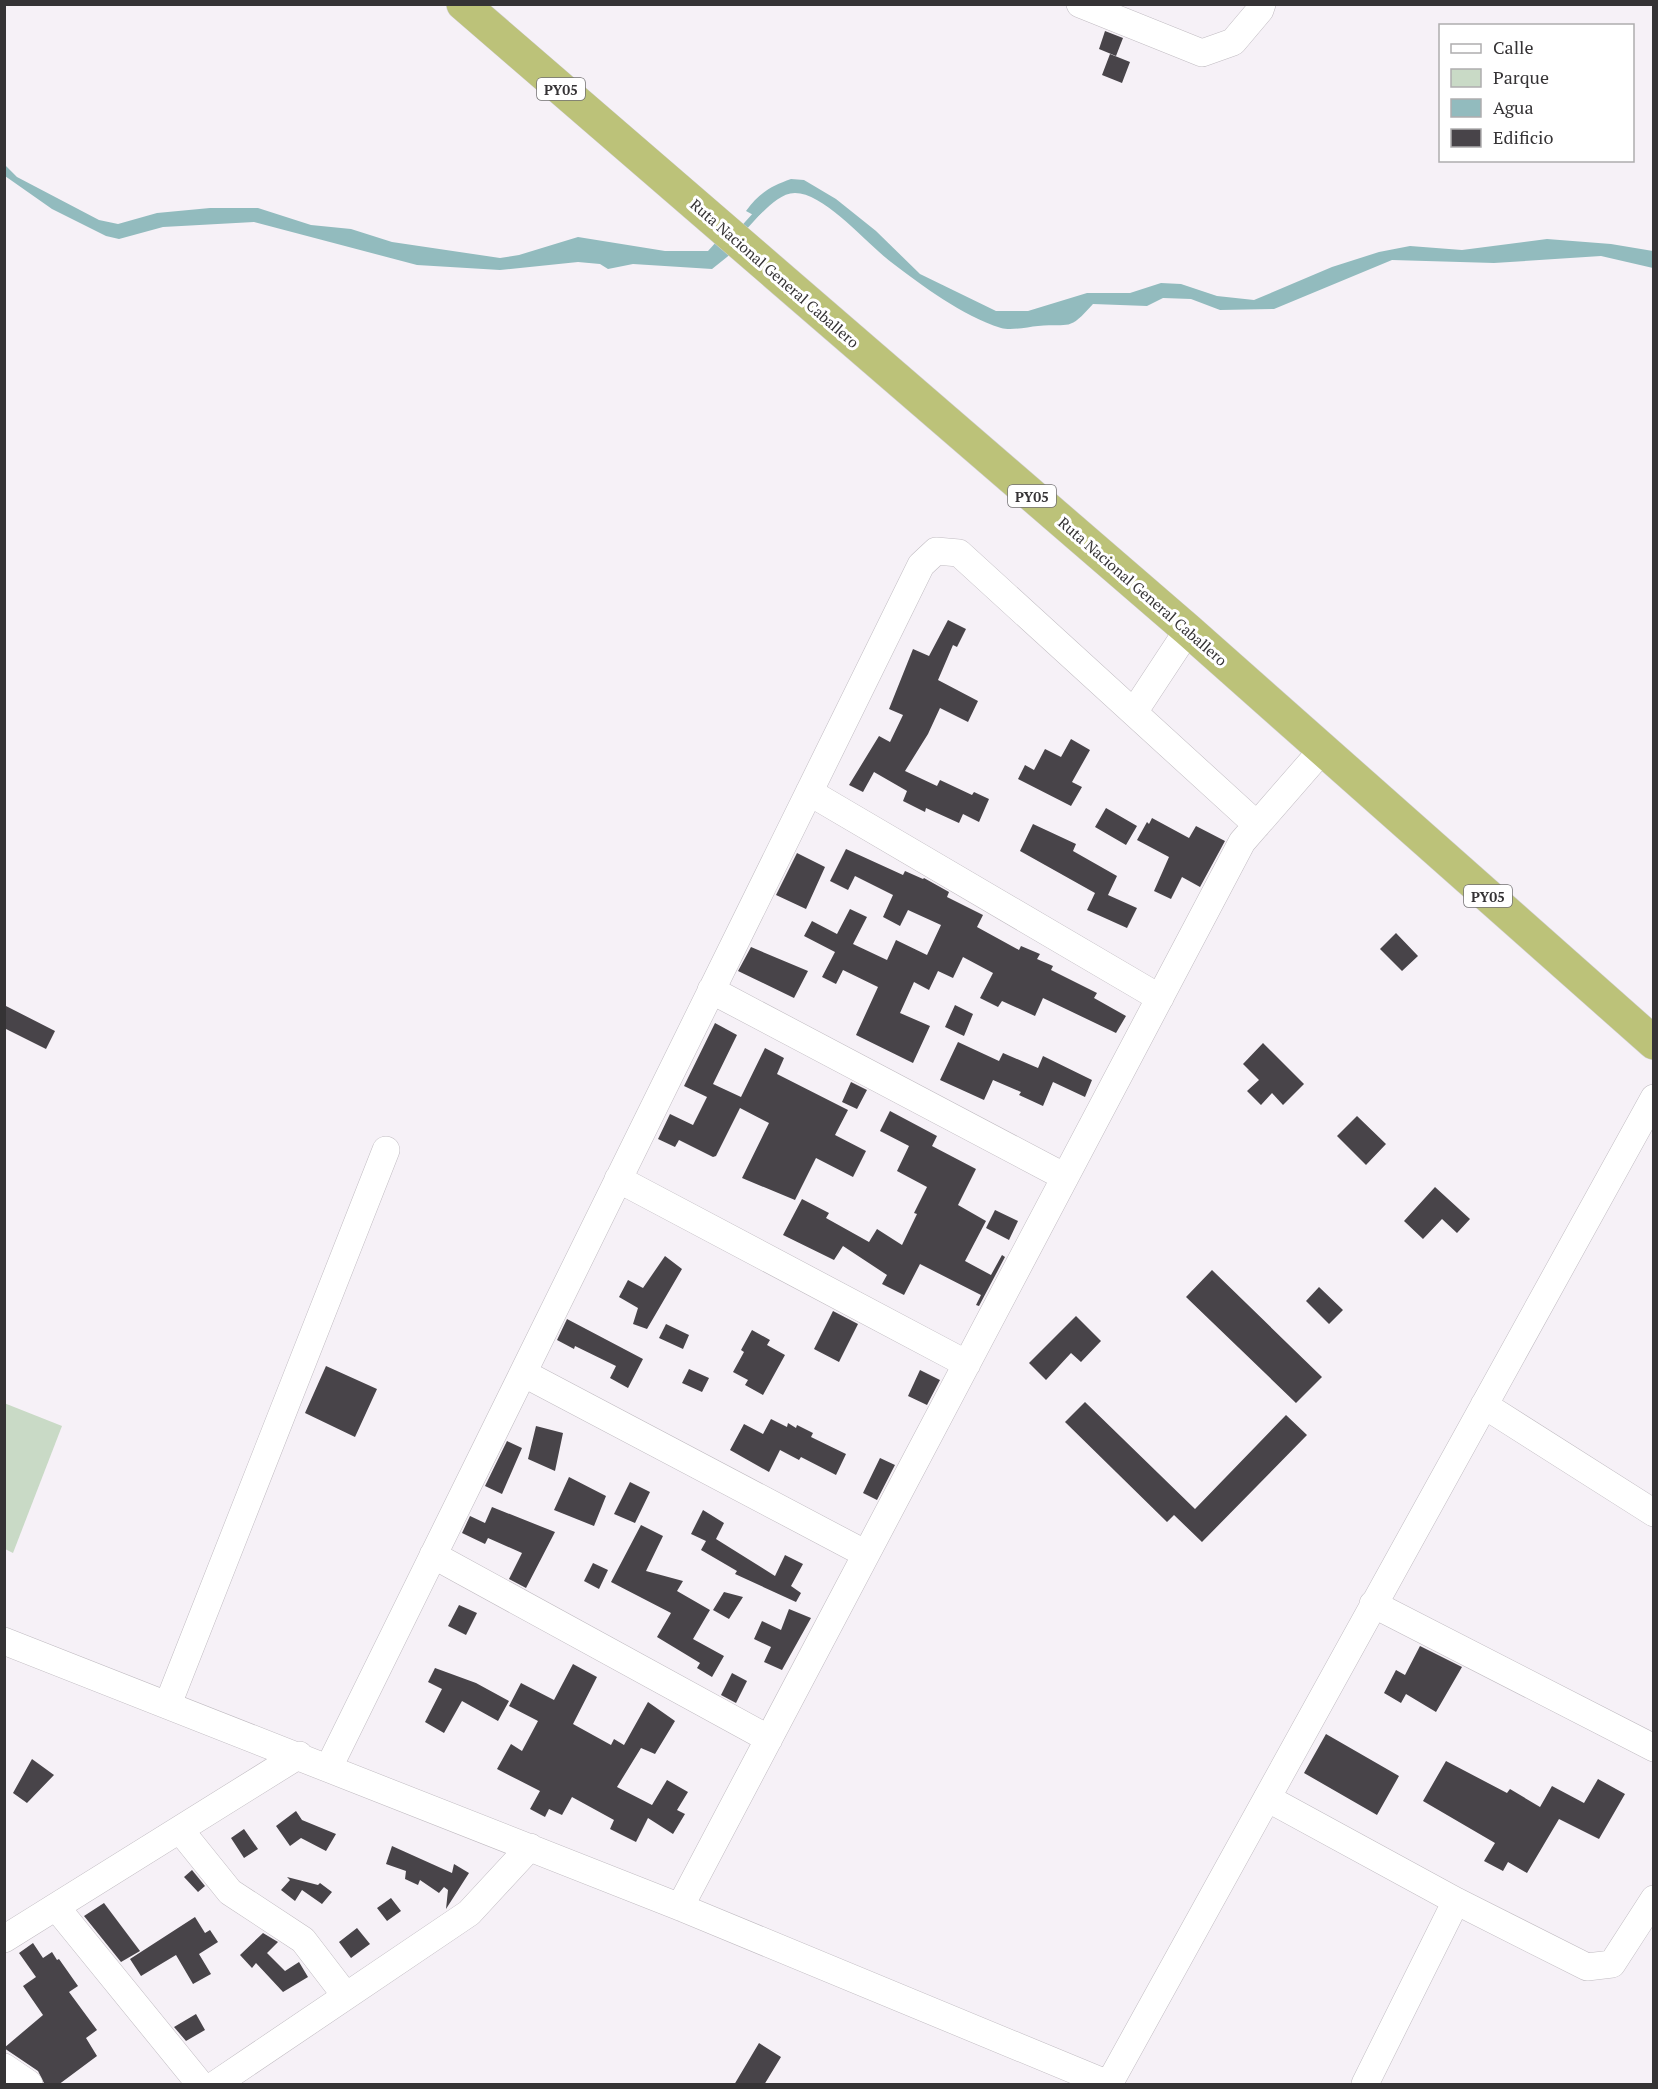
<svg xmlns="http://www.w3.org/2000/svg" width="1658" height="2089" font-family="'PT Serif',serif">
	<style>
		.green { fill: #c9dac6 }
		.water { fill: #92bbbe }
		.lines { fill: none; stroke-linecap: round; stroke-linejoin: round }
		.stream { stroke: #92bbbe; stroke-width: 6 }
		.building { fill: #484449 }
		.minor-casing { stroke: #c1bcc2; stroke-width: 28 }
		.highway-casing { stroke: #cfcecf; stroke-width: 34 }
		.minor { stroke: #fff; stroke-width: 27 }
		.highway { stroke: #bcc279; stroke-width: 33 }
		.labels { text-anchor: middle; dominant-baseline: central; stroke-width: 6; stroke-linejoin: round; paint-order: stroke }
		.shield { fill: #fff; stroke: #727072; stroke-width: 1.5 }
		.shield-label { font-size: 14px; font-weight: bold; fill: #353335 }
		.street-label { font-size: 15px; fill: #353335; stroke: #fff }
	</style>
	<rect width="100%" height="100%" fill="#f6f1f7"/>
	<path class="green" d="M4,1403L62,1426L13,1553L5,1549Z"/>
	<path class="water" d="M4,164L17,177L99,220L118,224L157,213L210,208H258L311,225L351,229L392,242L500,258L519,255L578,237L665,251H708L717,241L732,253L712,269L633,264L608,269L600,264L578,262L500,270L417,265L254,222L163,227L119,239L106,236L52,209L5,176Z
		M791,179L804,180L836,199L876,231L920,274L996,311H1028L1087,293H1130L1161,283L1181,284L1217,296L1254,300L1332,267L1379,252L1410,246L1462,250L1547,239L1611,244L1653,251V268L1601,256L1494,263L1392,260L1274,309L1220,310L1191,299L1163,298L1147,306L1093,304C1068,332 1071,323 1038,326C1027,327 1011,331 1001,328C961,315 924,287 891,262C868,245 825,193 795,193C780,193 768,208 757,217L746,211C759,193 771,186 791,179Z"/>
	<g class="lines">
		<path class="stream" d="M740,232L759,211"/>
	</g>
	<path class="building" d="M1105,31L1123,38L1116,56L1099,49Z
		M1110,54L1130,62L1122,83L1102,75Z
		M948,620L966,629L957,647L953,645L938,680L978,701L968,722L940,708L928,734L905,771L937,786L940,780L972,795L974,792L989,799L979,822L963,814L959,823L926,808L925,812L903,801L907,791L874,772L863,792L849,785L879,736L890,742L903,715L889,709L913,649L929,656Z
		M1071,739L1090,750L1072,782L1082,787L1071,806L1018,779L1025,765L1034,770L1045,749L1061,757Z
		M1106,808L1137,826L1126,845L1095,827Z
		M1152,818L1189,838L1196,826L1225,841L1200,887L1182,877L1171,899L1154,891L1169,857L1137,840L1147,822L1149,824Z
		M1033,824L1076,844L1073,851L1117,876L1108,895L1137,908L1127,928L1087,910L1095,893L1020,851Z
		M846,849L903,875L905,871L923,879L924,878L949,892L947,897L983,915L977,927L1019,950L1021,946L1040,954L1037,959L1053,966L1051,970L1097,993L1094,998L1126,1016L1116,1033L1043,998L1035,1016L1002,1001L998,1007L980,998L993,973L963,957L953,978L938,971L929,990L914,982L900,1013L930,1026L913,1063L856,1035L878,987L843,970L836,984L822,977L835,952L804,936L812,921L837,934L850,909L867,917L853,944L887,960L896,940L927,955L941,925L908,910L900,926L883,917L893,895L855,876L848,890L830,881Z
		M797,853L825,867L806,909L776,895Z
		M1396,933L1418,956L1402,971L1380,949Z
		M751,947L808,971L794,998L738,971Z
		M4,1005L55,1031L46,1049L4,1028Z
		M955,1005L973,1014L964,1036L945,1027Z
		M715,1023L737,1035L713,1084L741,1097L765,1048L784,1058L777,1074L848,1110L835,1135L866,1151L853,1177L816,1158L795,1200L742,1178L769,1123L740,1108L716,1156L713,1157L679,1140L675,1147L658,1139L670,1114L693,1125L707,1097L684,1086Z
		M958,1042L999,1061L1003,1053L1038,1068L1043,1056L1092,1080L1085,1097L1053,1082L1043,1106L1019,1095L1021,1092L993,1080L984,1100L940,1080Z
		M1263,1043L1304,1084L1283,1105L1272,1093L1261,1105L1247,1091L1259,1080L1243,1064Z
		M851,1082L867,1090L857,1109L842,1102Z
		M890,1111L937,1136L932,1146L976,1169L958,1205L986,1221L965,1261L991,1275L1002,1255L1005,1257L979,1306L976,1305L981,1295L920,1264L904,1295L882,1284L887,1275L843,1246L834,1260L783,1235L802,1199L829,1213L826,1218L869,1242L877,1229L902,1245L917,1214L914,1213L927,1187L897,1171L909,1146L880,1131Z
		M1357,1116L1386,1144L1366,1165L1337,1136Z
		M1435,1187L1470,1219L1457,1233L1442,1219L1423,1239L1404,1221Z
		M995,1210L1018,1221L1009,1240L986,1228Z
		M665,1256L682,1269L647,1329L633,1324L638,1308L619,1297L628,1280L643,1288Z
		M1212,1270L1322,1377L1296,1403L1186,1297Z
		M1319,1287L1343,1310L1329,1324L1306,1301Z
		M833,1311L858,1324L839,1362L814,1349Z
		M1076,1316L1101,1341L1081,1362L1071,1353L1046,1380L1029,1363Z
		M567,1319L643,1359L628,1388L610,1378L616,1366L575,1346L574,1349L557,1340Z
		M666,1324L689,1335L683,1349L659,1338Z
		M752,1330L770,1340L767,1345L785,1355L763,1395L745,1385L748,1380L733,1372L744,1352L741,1350Z
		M326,1366L377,1389L355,1437L305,1413Z
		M689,1369L709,1378L702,1392L682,1383Z
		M920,1370L940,1380L927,1405L908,1396Z
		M1085,1402L1195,1509L1286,1415L1307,1435L1202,1542L1174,1515L1167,1522L1065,1422Z
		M771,1419L787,1427L788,1423L796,1428L797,1425L813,1433L811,1437L846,1454L836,1475L801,1457L799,1460L780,1450L769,1472L730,1450L744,1424L763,1434Z
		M536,1426L563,1433L555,1471L528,1459Z
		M507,1441L522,1448L502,1494L485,1486Z
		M880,1458L895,1465L877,1500L863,1493Z
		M569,1477L606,1496L594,1526L554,1510Z
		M630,1482L650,1492L635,1523L614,1514Z
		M492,1507L555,1532L526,1588L509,1579L522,1553L488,1538L485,1544L462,1533L470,1516L485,1523Z
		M703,1510L724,1523L716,1539L775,1576L785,1555L803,1564L791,1586L801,1593L796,1602L735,1574L737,1571L701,1550L706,1541L691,1534Z
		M641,1525L663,1536L646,1571L683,1581L677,1591L710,1610L693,1639L724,1656L712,1677L697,1668L700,1663L657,1637L671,1613L611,1582Z
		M593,1563L608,1570L599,1589L584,1581Z
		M724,1592L743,1597L729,1619L713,1610Z
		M459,1605L477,1613L466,1635L448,1626Z
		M789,1609L811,1618L782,1670L764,1662L771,1647L754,1639L762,1621L781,1630Z
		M1420,1646L1462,1667L1436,1712L1406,1694L1401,1703L1384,1693L1396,1670L1405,1675Z
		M573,1664L597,1677L573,1724L611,1745L614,1739L624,1745L648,1702L675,1721L655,1754L641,1748L617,1787L652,1805L667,1780L688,1792L677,1810L685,1814L673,1834L648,1818L636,1842L610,1829L614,1820L572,1797L562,1815L549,1809L545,1817L530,1809L540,1791L497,1769L511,1744L522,1751L538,1721L509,1706L521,1683L554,1700Z
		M435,1668L476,1683L509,1701L498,1721L462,1701L444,1733L425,1722L442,1689L428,1682Z
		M732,1673L747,1681L736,1703L721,1695Z
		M1326,1734L1399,1776L1377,1815L1304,1773Z
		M32,1759L54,1775L27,1803L13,1793Z
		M1446,1761L1507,1793L1510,1789L1540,1807L1552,1786L1584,1803L1598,1779L1625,1794L1599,1839L1559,1819L1527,1873L1508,1862L1503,1871L1484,1861L1495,1843L1423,1801Z
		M296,1811L302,1820L336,1834L326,1851L301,1838L290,1846L276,1826Z
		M244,1829L258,1849L244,1858L231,1838Z
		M392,1846L452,1873L454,1864L469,1873L446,1909L448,1890L444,1887L439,1893L420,1880L418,1885L405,1879L406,1871L386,1864Z
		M192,1870L205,1886L198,1892L184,1877Z
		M287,1877L318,1885L320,1883L332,1892L322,1904L302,1890L295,1901L281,1890L290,1880Z
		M391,1898L401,1911L387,1921L377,1908Z
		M104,1903L140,1951L121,1962L84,1916Z
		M195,1917L205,1933L210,1930L218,1942L199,1954L211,1974L193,1984L176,1955L141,1976L130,1959Z
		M357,1928L370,1944L351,1958L339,1942Z
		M263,1933L278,1942L267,1953L285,1971L299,1962L308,1977L283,1992L256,1963L252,1968L240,1955Z
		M33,1943L43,1958L52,1952L57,1960L59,1959L78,1986L69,1992L97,2030L86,2038L97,2056L58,2085H45L38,2071L4,2048L43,2015L23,1986L36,1977L19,1953Z
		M196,2014L205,2030L186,2041L174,2027Z
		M759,2043L781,2057L764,2085H734Z"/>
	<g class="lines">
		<defs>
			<path id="minor" d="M1080,4L1202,53L1233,42L1260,10L1262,4
				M1134,712L1188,630
				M809,792L1160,998
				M711,990L1065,1177
				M618,1179L967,1364
				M523,1373L866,1554
				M1484,1405L1654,1513
				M433,1555L769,1739
				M1373,1604L1654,1748
				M4,1641L680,1907L1108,2084
				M168,1704L386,1150
				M329,1767L921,565L936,551L959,553L1257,825
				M1267,1798L1456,1901L1587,1967L1612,1964L1654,1899
				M180,1830L230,1892L303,1940L346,1996
				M56,1907L200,2084
				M680,1907L1242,842L1323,749
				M4,1939L299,1755
				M4,2067L29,2084
				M216,2084L469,1913L530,1847
				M1109,2084L1654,1098
				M1365,2084L1456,1901"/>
			<path id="highway" d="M463,4L1188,630L1654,1043"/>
		</defs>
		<use href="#minor" class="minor-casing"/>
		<use href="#highway" class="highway-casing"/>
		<use href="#minor" class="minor"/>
		<use href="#highway" class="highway"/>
	</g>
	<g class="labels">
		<g class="shield">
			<rect x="537" y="78" width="48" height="22" rx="4.5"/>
			<rect x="1008" y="485" width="48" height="22" rx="4.5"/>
			<rect x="1464" y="885" width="48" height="22" rx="4.5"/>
		</g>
		<g class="shield-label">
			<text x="561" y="89">PY05</text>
			<text x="1032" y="496">PY05</text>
			<text x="1488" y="896">PY05</text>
		</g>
		<g class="street-label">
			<text transform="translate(775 273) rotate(41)">Ruta Nacional General Caballero</text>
			<text transform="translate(1143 591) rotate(41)">Ruta Nacional General Caballero</text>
		</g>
	</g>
	<rect width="1658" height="2089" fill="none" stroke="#353335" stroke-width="12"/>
	<rect x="1439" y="24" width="195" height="138" fill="#ffffff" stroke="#aeadae" stroke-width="1.5"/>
	<rect x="1451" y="44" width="30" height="9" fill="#ffffff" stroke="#aeadae" stroke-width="1.5"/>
	<text x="1493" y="54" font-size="18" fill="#353335">Calle</text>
	<rect x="1451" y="69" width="30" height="18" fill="#c9dac6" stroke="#aeadae" stroke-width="1.5"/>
	<text x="1493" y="84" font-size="18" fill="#353335">Parque</text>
	<rect x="1451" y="99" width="30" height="18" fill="#92bbbe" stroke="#aeadae" stroke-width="1.5"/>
	<text x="1493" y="114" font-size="18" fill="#353335">Agua</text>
	<rect x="1451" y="129" width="30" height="18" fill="#484449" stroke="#aeadae" stroke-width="1.5"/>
	<text x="1493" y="144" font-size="18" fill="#353335">Edificio</text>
</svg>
